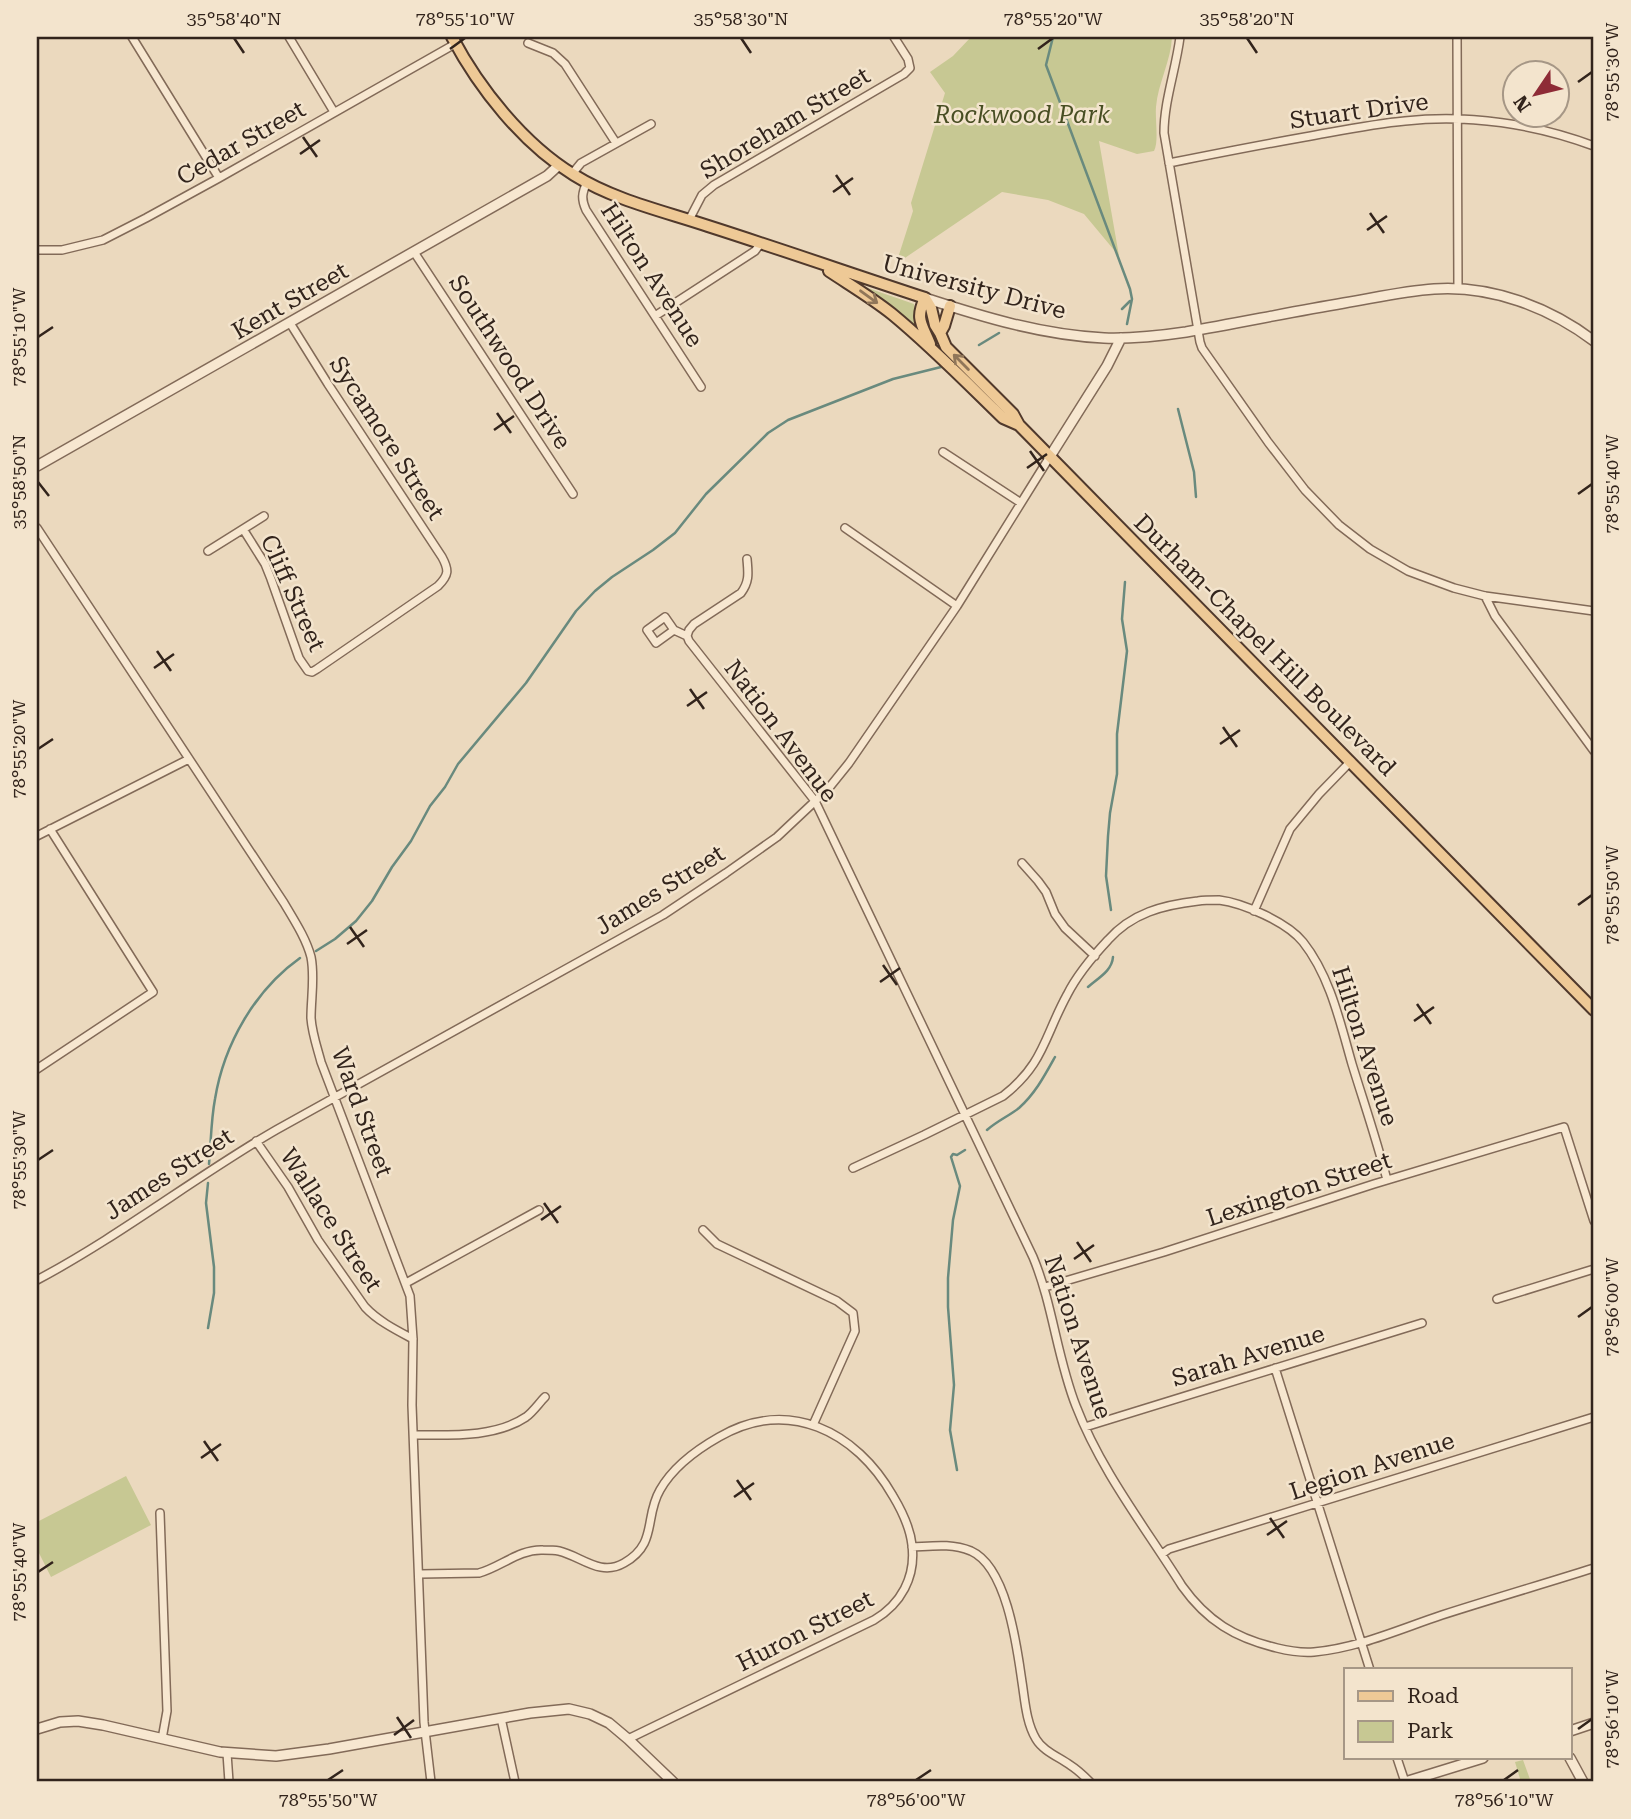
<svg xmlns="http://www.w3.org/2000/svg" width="1631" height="1819" font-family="'Roboto Serif',serif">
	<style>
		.green { fill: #c7c893 }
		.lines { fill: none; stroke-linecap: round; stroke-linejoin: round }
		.stream { stroke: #698a7e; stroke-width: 2.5 }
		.minor-casing { stroke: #826a58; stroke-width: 10 }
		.tertiary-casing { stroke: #826a58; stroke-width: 12 }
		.primary-casing { stroke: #50392c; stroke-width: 14 }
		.minor { stroke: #f7e7d0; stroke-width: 7 }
		.tertiary { stroke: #f7e7d0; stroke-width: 9 }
		.primary { stroke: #eec996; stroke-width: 10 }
		.oneway { stroke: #907659 }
		.ticks { fill: none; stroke: #32241c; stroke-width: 2.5 }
		.labels { text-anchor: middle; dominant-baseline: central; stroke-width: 5; stroke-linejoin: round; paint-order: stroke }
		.street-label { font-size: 24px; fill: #32241c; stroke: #f3e4cd }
		.park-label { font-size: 24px; font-style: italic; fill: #484e23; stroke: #f3e4cd }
		.neatline { fill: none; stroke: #32241c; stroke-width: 2.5 }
		.ticks-label { font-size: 18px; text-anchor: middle; fill: #32241c }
	</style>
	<rect width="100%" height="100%" fill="#ebd9be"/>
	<path class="green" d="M971,37H1172C1171,61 1158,83 1156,107C1155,120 1159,142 1154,151L1137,154L1099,141L1119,256L1084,214L1048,200L1002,192L896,264L913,211L911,203L945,93L930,72L953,56Z
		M862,286L914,304L916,331Z
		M126,1476L151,1525L51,1577L37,1549V1522Z
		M1523,1760L1531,1782H1521L1515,1762Z"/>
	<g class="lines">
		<path class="stream" d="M1053,37L1046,65L1130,289L1132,299L1127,324
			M1122,309L1130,301
			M979,345L999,333
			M1178,409L1194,472L1196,497
			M1111,910L1106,876L1108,836L1110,813L1117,774V734L1127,651L1122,619L1125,582
			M316,951L335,939L356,921L372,901L392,867L411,841L430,806L445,787L458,764L526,683L576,611L595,591L612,577L653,550L675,533L706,494L768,433L788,420L893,379L941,367
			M1088,987C1098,978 1112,971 1113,957
			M987,1130C997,1121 1009,1116 1019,1108C1035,1094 1045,1075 1055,1057
			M209,1164C211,1142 211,1120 215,1099C224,1044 255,990 300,958
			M208,1183L206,1203L214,1267V1293L208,1328
			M957,1470L950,1430L954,1385L948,1307V1278L953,1220L960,1186L951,1157L953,1154L957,1155L965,1150"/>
		<defs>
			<path id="minor" d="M132,37L219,178
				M289,37L334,112
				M1180,37C1176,69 1164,101 1164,133L1200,342L1202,348L1268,442L1305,490L1339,525L1370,549L1408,571L1454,588L1485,596L1594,611
				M1457,37L1458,288
				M528,43L553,53L565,64L616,143
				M1169,163C1214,154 1260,145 1305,137C1339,131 1372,124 1405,121C1469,114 1535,124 1594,146
				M572,174L581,163L651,124
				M587,182C582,193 581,199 586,210L701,387
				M689,220L702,195L714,185L904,74L910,68L908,59L894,37
				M37,250H62L103,240L146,218L219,178L455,44
				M414,252L573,494
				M655,316L755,251L761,243
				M943,452L1021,503
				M37,528L284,903C294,920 306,938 311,957C315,977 311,998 311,1018C312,1033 317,1047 321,1062L410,1296L413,1339L412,1405L424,1722L431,1782
				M845,528L957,606
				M243,529L265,564L271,579L299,658L308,671L312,672L317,669L438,586C449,575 449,570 442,557L328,384L290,323
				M208,551L264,516
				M1485,596L1495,616L1594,751
				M674,630L656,643L647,630L665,617L674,630L687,636
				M687,636L689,641L815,801L1033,1257C1053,1305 1057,1358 1076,1406C1101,1471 1145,1527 1182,1586C1207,1621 1235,1638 1277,1648C1289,1651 1302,1653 1314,1652C1358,1648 1400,1629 1442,1615C1492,1599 1543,1584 1594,1568
				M687,636L689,630L694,624L741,593C750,581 748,572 747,559
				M37,836L189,759
				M1022,863L1038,881L1046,892L1055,914L1065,928L1095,956
				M1254,911L1290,829L1319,794L1351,761
				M37,1069L153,992L50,829
				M256,1141L288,1187L318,1240L365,1307C378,1321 396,1330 413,1339
				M853,1168L924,1135L1003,1096C1044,1064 1044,1037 1067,995C1077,975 1093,956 1108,940C1132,913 1163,905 1198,901C1204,900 1212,900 1219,900C1243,903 1287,922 1303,942C1330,976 1340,1022 1352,1064C1364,1103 1377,1141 1387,1180
				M703,1230L717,1244L837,1301L853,1313L855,1331L813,1425
				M37,1280C120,1236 195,1177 276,1130L663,915L726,873L777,837L828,789L849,763L957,606L1049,458
				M406,1283L539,1210
				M1045,1287L1164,1252L1374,1184L1564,1127L1594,1221
				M1497,1299L1594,1269
				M1275,1368L1370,1670
				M1085,1427L1422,1323
				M414,1435C449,1435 495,1438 526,1417C533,1412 539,1403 545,1397
				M160,1513L167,1711L162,1739
				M912,1547C933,1546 951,1543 971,1551C1007,1567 1017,1647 1022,1682C1025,1701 1026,1722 1036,1739C1043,1751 1059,1757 1070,1765C1078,1770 1084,1776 1090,1782
				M1162,1554L1169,1549L1594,1417
				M420,1574L479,1573C501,1567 519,1549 543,1550C548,1550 554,1550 559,1551C581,1556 600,1577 624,1563C658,1544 644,1517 660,1490C673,1467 696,1450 719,1437C788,1397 856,1431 893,1496C902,1511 910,1527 912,1545C916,1577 901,1604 874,1620L628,1739
				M501,1718L515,1782
				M227,1753L229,1782
				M1397,1758L1405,1782"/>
			<path id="tertiary" d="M925,298C983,317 1042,335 1104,338C1132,339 1159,336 1186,332C1238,323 1291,312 1344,303C1374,298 1404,291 1434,289C1491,285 1549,307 1594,341
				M1049,458L1107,366L1121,338
				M37,466L547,176L559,165
				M37,1729L60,1722L78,1721L103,1725L220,1752L276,1756L329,1749L530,1713L569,1709L590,1714L609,1723L628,1739L673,1782
				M1570,1731L1594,1723
				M1570,1758L1583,1782
				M1405,1782L1483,1758"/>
			<path id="primary" d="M452,37C479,88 523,144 574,175C614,200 663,211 708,226C780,249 852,274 925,298
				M829,271C850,285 872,298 892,314C931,346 967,383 1003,418L1019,425
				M925,298L931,308L935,325L940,333L946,347L1013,414L1019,425L1594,1010
				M925,298C915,319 922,324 930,344
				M940,333L944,326L950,306"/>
		</defs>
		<use href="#minor" class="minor-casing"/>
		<use href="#tertiary" class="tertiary-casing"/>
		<use href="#primary" class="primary-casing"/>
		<use href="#minor" class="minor"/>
		<use href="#tertiary" class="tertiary"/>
		<use href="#primary" class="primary"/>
	</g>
	<defs><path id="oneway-shaft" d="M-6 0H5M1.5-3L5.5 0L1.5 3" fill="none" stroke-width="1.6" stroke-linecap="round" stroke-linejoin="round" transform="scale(1.75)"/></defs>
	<g class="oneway">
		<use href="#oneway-shaft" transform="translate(869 297) rotate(36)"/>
		<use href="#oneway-shaft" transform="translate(961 362) rotate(-135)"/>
	</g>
	<path class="ticks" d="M234,38L244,53M741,38L751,53M1247,38L1257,53M450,49L465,38M1038,49L1053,38M1578,82L1592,72M303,137L317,157M300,154L320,140M836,175L850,195M833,192L853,178M1370,213L1384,233M1367,230L1387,216M38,337L53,327M497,413L511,433M494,430L514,416M1030,451L1044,471M1027,468L1047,454M38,482L49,496M1578,494L1592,484M157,651L171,671M154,668L174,654M690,689L704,709M687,706L707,692M1223,727L1237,747M1220,744L1240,730M38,749L53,739M1578,905L1592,895M350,927L364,947M347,944L367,930M883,965L897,985M880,982L900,968M1417,1004L1431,1024M1414,1021L1434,1007M38,1160L53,1150M544,1203L558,1223M541,1220L561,1206M1077,1242L1091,1262M1074,1259L1094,1245M1578,1317L1592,1307M204,1441L218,1461M201,1458L221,1444M737,1480L751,1500M734,1497L754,1483M1270,1518L1284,1538M1267,1535L1287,1521M38,1572L53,1562M397,1717L411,1738M1578,1729L1592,1719M394,1735L414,1720M328,1780L343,1770M916,1780L931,1770M1504,1780L1518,1770"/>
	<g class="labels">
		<g class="street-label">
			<text transform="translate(1359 111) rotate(-8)">Stuart Drive</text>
			<text transform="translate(785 123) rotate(-31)">Shoreham Street</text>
			<text transform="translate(241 143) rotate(-30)">Cedar Street</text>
			<text transform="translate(652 275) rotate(57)">Hilton Avenue</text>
			<text transform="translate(974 287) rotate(15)">University Drive</text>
			<text transform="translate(290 301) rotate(-30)">Kent Street</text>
			<text transform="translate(510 362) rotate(57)">Southwood Drive</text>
			<text transform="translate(387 438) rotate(57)">Sycamore Street</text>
			<text transform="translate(293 593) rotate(66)">Cliff Street</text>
			<text transform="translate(1265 645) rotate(45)">Durham-Chapel Hill Boulevard</text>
			<text transform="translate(781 731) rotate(53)">Nation Avenue</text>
			<text transform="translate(660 890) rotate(-32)">James Street</text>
			<text transform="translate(1365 1046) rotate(72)">Hilton Avenue</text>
			<text transform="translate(362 1112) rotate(70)">Ward Street</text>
			<text transform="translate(169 1174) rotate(-33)">James Street</text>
			<text transform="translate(1299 1189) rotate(-18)">Lexington Street</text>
			<text transform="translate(331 1220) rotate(57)">Wallace Street</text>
			<text transform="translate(1078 1337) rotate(72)">Nation Avenue</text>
			<text transform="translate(1248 1356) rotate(-17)">Sarah Avenue</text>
			<text transform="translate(1372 1466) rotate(-18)">Legion Avenue</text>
			<text transform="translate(805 1631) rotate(-27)">Huron Street</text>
		</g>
		<g class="park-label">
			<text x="1022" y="115">Rockwood Park</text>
		</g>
	</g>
	<rect width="1631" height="1819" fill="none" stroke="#f3e4cd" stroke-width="77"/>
	<rect x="1344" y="1668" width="228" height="91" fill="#f3e4cd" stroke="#a69786" stroke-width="2"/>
	<rect x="1358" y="1691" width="35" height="10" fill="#eec996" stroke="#a69786" stroke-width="2"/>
	<text x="1407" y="1703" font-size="21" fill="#32241c">Road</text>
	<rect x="1358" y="1721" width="35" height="21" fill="#c7c893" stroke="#a69786" stroke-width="2"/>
	<text x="1407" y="1738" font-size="21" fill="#32241c">Park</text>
	<g transform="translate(1536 94) rotate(235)"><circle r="33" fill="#f3e4cd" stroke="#a69786" stroke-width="2"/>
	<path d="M0-5L12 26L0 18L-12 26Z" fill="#8e2b36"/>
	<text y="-10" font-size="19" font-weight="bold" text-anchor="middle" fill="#32241c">N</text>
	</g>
	<rect x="38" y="38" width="1554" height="1742" class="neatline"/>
	<g class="ticks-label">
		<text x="234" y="25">35°58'40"N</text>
		<text x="465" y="25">78°55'10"W</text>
		<text x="741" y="25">35°58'30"N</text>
		<text x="1053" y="25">78°55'20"W</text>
		<text x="1247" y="25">35°58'20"N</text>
		<text transform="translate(1612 72) rotate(-90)" y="6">78°55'30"W</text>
		<text transform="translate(19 337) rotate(-90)" y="6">78°55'10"W</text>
		<text transform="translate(19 482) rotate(-90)" y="6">35°58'50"N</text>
		<text transform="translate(1612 484) rotate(-90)" y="6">78°55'40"W</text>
		<text transform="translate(19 749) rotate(-90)" y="6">78°55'20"W</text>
		<text transform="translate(1612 895) rotate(-90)" y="6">78°55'50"W</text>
		<text transform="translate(19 1160) rotate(-90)" y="6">78°55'30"W</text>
		<text transform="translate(1612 1307) rotate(-90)" y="6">78°56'00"W</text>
		<text transform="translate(19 1572) rotate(-90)" y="6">78°55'40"W</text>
		<text transform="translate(1612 1719) rotate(-90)" y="6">78°56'10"W</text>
		<text x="328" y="1806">78°55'50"W</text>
		<text x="916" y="1806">78°56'00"W</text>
		<text x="1504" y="1806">78°56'10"W</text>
	</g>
</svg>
